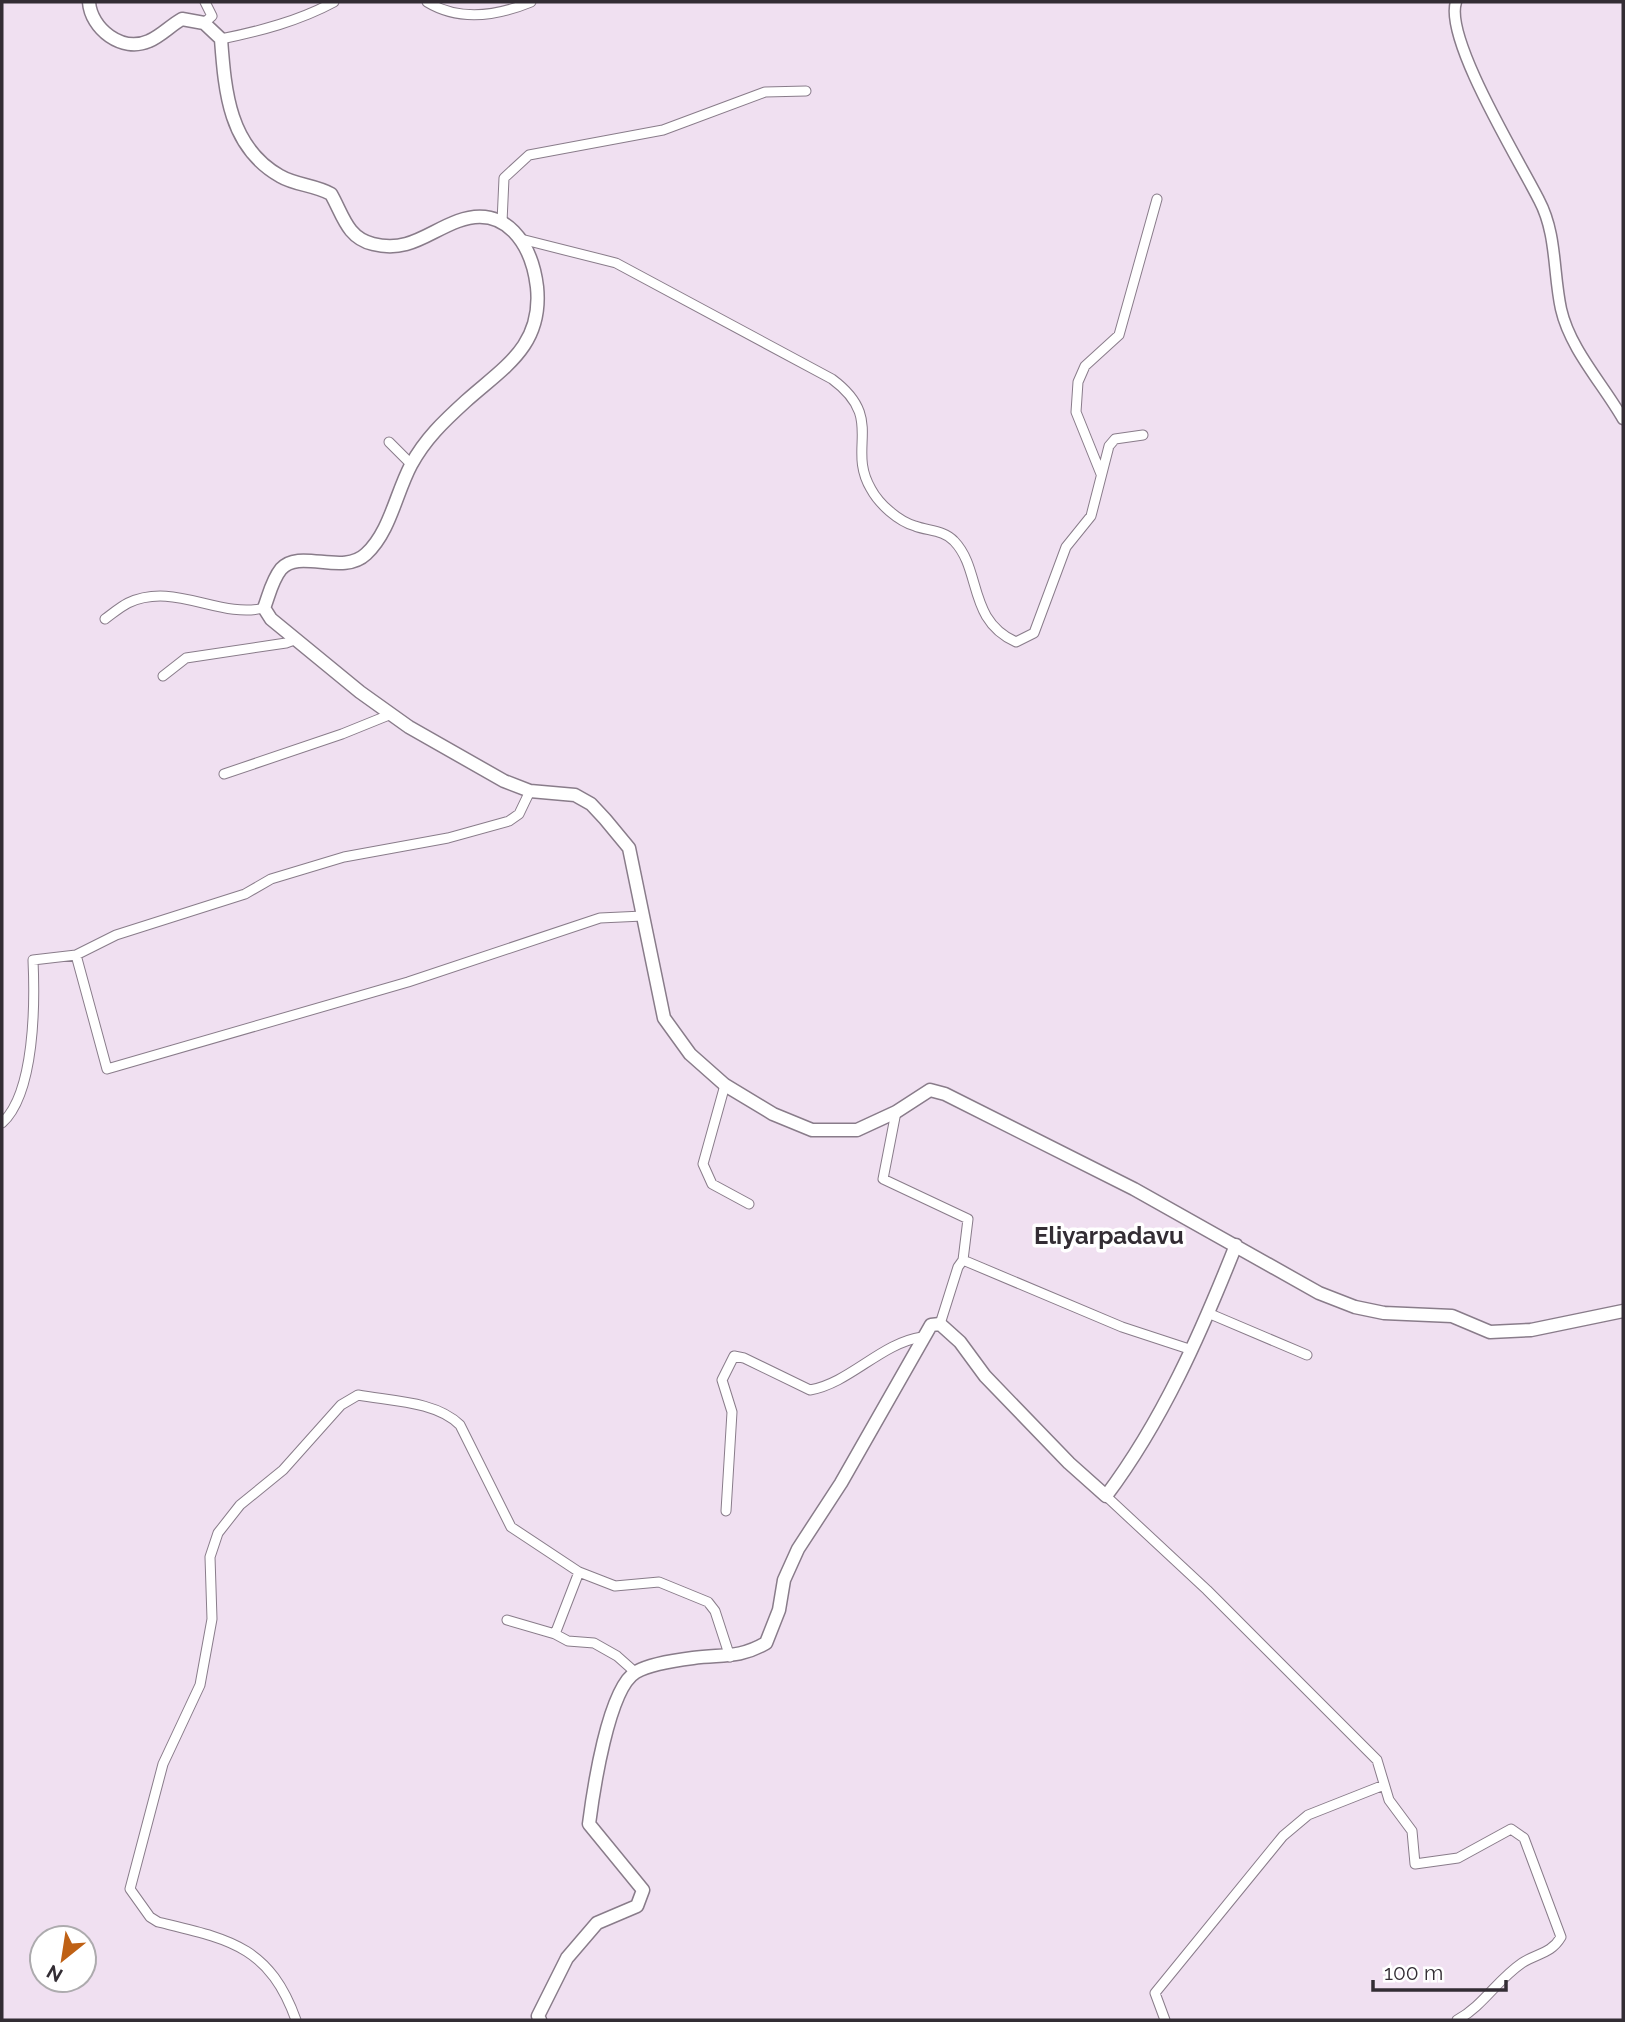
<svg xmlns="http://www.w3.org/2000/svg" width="1625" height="2022" font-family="Raleway,sans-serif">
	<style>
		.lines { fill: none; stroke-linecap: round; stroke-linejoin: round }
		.minor-casing { stroke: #897c8a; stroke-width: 11 }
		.tertiary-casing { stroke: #897c8a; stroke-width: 13 }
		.secondary-casing { stroke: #897c8a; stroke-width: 15 }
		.minor { stroke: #fff; stroke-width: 9 }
		.tertiary { stroke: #fff; stroke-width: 10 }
		.secondary { stroke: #fff; stroke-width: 12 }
		.labels { text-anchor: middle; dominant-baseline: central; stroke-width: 7; stroke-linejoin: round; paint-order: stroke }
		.quarter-label { font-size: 24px; font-weight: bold; fill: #332d34; stroke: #fff }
	</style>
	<rect width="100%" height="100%" fill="#f0e0f1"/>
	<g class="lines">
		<defs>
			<path id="minor" d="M427,2C460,22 497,16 531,2
				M204,23L212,16L205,2
				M221,39C260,31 299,21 334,2
				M502,222L504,178L529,155L663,130L765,92L806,91
				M521,239L616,263L832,379C886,419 846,447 871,489C879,504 898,521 915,526C928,531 944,530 954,541C982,570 967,620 1016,642L1034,633L1066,547L1091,516L1109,446L1115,439L1143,435
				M389,442L411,464
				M1101,474L1076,412L1078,382L1085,366L1119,335L1157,199
				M105,619C112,614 120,607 128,603C174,581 219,619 264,608
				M163,676L186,658L286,643L297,639
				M224,774L342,734L389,715
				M76,955L116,935L245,894L271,879L344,857L448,838L509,821L519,814L530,791
				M725,1085L703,1164L712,1184L749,1204
				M896,1112L883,1179L968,1219L963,1260L958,1267L940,1324
				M2,1123C35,1093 35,1003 33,960L76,955L107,1069L408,982L600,918L643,916
				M963,1260L1122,1327L1192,1350
				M1208,1313L1307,1355
				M1106,1496L1207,1590L1377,1760L1389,1800L1412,1831L1415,1864L1458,1858L1511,1829L1524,1838L1561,1937C1551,1954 1537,1953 1522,1963C1497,1980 1483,2006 1457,2020
				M726,1511L732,1412L722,1380L734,1356L744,1358L810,1390C850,1383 881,1343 922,1337
				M507,1620L555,1634L568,1641L594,1643L617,1656L635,1672
				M555,1634L579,1572
				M296,2020C269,1945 228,1939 158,1922L150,1917L130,1889L163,1764L200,1685L212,1619L210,1557L218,1533L240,1505L283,1470L341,1405L358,1395C390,1401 436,1401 460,1425L511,1527L579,1572L615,1586L659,1582L708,1602L715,1611L730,1657
				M1165,2020L1155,1993L1283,1836L1308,1815L1384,1785"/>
			<path id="tertiary" d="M1456,2C1444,39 1520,162 1539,200C1557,234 1553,272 1561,309C1570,349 1603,384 1623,419"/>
			<path id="secondary" d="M89,2C91,29 122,53 149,41C161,36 171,25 182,19L204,23L221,39C225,92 229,147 280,176C295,185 315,185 331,194C343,215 347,238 373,244C409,253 428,232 458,221C506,203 532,245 537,287C543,346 504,367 466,401C444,421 425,439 411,465C396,493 390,532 366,554C343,576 299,548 281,569C272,580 269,595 264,608L271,619L360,692L409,727L504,781L530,791L575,795L591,804L605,819L629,848L664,1018L690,1054L725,1085L773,1114L812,1130H857L896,1112L930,1090L945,1094L1134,1189L1319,1293L1355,1307L1384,1313L1452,1316L1490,1332L1531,1330L1623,1311
				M540,2020L538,2016L567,1958L597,1923L637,1906L643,1890L589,1824C593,1793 608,1688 636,1672C650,1664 677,1660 693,1658C723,1654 738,1659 766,1643L779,1610L784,1580L798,1549L841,1483L931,1325L940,1324L960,1342L985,1376L1069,1463L1106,1496C1163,1420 1201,1333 1236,1245"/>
		</defs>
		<use href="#minor" class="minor-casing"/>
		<use href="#tertiary" class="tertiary-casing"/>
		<use href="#secondary" class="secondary-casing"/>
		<use href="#minor" class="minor"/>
		<use href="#tertiary" class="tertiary"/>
		<use href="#secondary" class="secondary"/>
	</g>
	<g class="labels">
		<g class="quarter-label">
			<text x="1109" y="1235">Eliyarpadavu</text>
		</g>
	</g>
	<rect width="1625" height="2022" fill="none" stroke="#332d34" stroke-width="7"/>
	<g transform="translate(63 1959) rotate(210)"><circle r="33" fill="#ffffff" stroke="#adabae" stroke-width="2"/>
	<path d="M0-5L12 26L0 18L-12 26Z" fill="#bf6115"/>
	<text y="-10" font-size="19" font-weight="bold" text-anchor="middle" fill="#332d34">N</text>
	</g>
	<path d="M1373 1980v10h133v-10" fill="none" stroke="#332d34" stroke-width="3.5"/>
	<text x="1384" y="1980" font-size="21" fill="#332d34" stroke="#ffffff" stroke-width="5" paint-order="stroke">100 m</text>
</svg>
